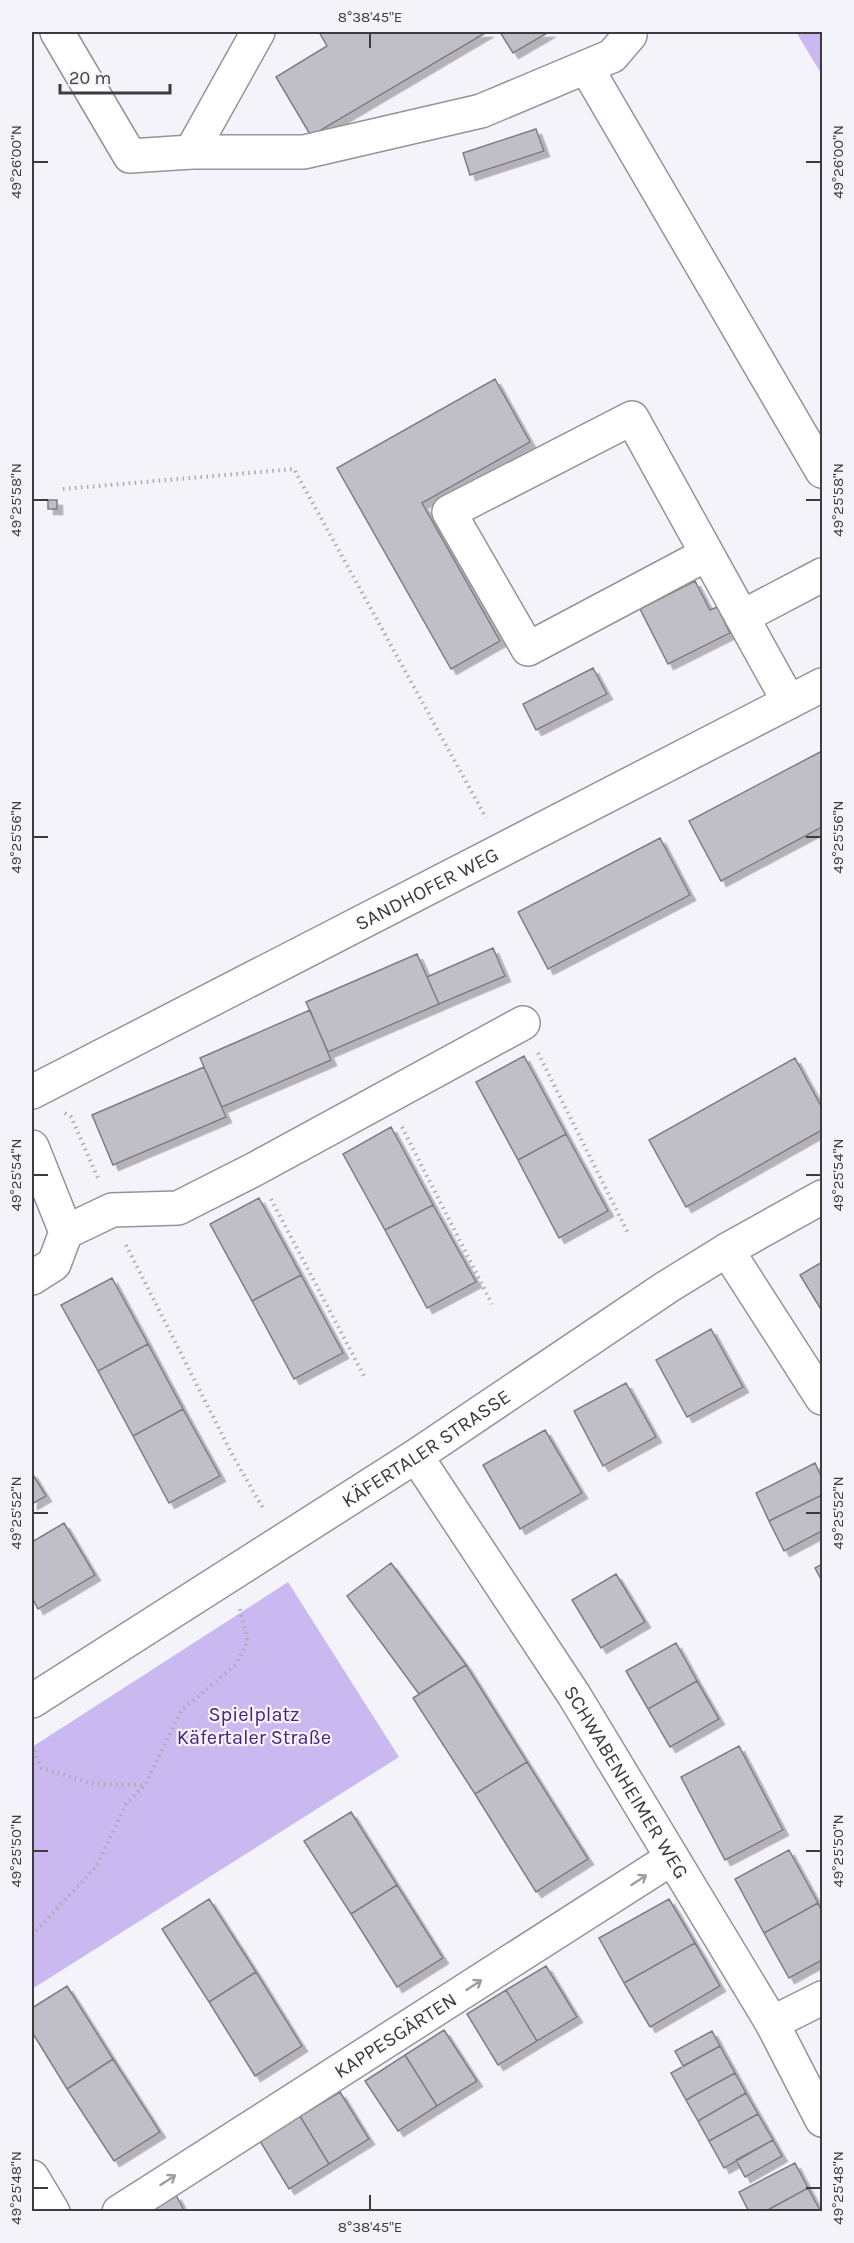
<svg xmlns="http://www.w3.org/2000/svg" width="854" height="2243" font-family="Karla,sans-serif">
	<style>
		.green { fill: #cab9f1 }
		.building { fill: #c0bec6; stroke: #7f7d84; stroke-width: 1.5; filter: url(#shadow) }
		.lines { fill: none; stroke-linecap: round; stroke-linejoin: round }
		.minor-casing { stroke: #95939a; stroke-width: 36 }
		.path { stroke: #abaaaf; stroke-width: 4; stroke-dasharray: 1.5 4.5; stroke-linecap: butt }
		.minor { stroke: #fff; stroke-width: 33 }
		.oneway { stroke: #9e9d9e }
		.ticks { fill: none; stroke: #3c3b3e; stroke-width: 2 }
		.labels { text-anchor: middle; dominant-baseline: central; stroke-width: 4.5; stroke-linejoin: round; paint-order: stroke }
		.street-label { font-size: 20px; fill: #3c3b3e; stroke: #f5f3fa }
		.park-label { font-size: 20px; fill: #48207d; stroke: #f5f3fa }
		.neatline { fill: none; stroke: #3c3b3e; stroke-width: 2 }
		.ticks-label { font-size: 15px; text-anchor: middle; fill: #3c3b3e }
	</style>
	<defs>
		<filter id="shadow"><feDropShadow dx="5.5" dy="5.5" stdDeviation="0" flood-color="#0004"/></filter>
	</defs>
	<rect width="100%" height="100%" fill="#f5f3fa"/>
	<path class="green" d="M796,32H822V75Z
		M288,1582L399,1757L32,1989V1747Z"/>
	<path class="building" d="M319,32H487L311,136L276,77L327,46Z
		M500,32H549L513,53Z
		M536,129L544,151L470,175L463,153Z
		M495,379L530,442L422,503L500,641L451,669L337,468Z
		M48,500H57V509H48Z
		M695,581L710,610L717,607L730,633L668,664L640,609Z
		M593,668L607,694L536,730L523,704Z
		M822,751V827L721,881L689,821Z
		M660,838L690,895L548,969L518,912Z
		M493,948L505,976L439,1004L427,977Z
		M417,954L439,1004L328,1052L306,1002Z
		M310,1010L331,1060L222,1107L200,1058Z
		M524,1056L566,1134L518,1160L476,1082Z
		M795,1058L822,1108V1130L686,1207L649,1140Z
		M204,1067L226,1117L113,1165L92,1115Z
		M391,1127L433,1205L385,1230L343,1154Z
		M566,1134L608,1211L559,1238L518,1160Z
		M259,1198L301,1275L252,1301L210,1224Z
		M433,1205L476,1282L427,1308L385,1230Z
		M822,1262V1311L800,1275Z
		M301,1275L343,1353L294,1379L252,1301Z
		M112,1278L148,1344L98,1371L61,1305Z
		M711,1329L743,1387L687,1417L656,1360Z
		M148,1344L183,1409L133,1436L98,1371Z
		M626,1383L656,1437L603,1466L574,1411Z
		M183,1409L220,1476L169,1503L133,1436Z
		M545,1430L582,1493L520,1529L483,1465Z
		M815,1463L822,1478V1495L769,1521L756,1493Z
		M32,1473L46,1496L32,1504Z
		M822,1495V1531L784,1551L769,1521Z
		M64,1523L95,1575L38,1609L32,1597V1542Z
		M391,1563L466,1665L419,1694L347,1596Z
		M822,1564V1581L815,1568Z
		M616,1574L645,1622L601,1648L572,1600Z
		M676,1643L697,1681L648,1709L626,1671Z
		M466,1665L527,1762L475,1794L413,1698Z
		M697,1681L719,1719L670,1747L648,1709Z
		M739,1746L783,1830L725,1860L681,1777Z
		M527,1762L588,1859L536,1892L475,1794Z
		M351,1812L397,1885L351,1914L304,1841Z
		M789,1850L818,1903L764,1933L735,1879Z
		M397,1885L443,1958L397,1987L351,1914Z
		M209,1899L256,1972L209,2002L162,1929Z
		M669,1899L695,1943L624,1983L599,1938Z
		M818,1903L822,1912V1960L789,1978L764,1933Z
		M695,1943L720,1986L650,2027L624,1983Z
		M546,1966L577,2017L537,2041L506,1990Z
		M256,1972L302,2046L255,2076L209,2002Z
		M67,1986L113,2059L67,2089L32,2032V2008Z
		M506,1990L537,2041L498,2065L467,2014Z
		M444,2030L477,2081L437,2106L405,2055Z
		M712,2031L720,2046L683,2066L675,2051Z
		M720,2046L735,2073L686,2100L671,2073Z
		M405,2055L437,2106L398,2131L365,2081Z
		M113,2059L160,2132L114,2161L67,2089Z
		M735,2073L746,2093L698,2121L686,2100Z
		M340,2092L369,2139L329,2164L300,2116Z
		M746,2093L758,2114L709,2141L698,2121Z
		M758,2114L773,2140L724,2168L709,2141Z
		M300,2116L329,2164L289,2189L260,2141Z
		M773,2140L782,2156L745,2177L736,2160Z
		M795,2163L808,2188L764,2212H749L739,2192Z
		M808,2188L821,2212H764Z
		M176,2195L185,2212H144Z"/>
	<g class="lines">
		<defs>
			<g id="minor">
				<path d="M57,32L130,156L191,152H304L481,111L612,56L630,35V32"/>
				<path d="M586,67L822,471"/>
				<path d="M191,152L258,32"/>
				<path d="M707,554L528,649L449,512L632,418L789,702"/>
				<path d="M742,617L822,575"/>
				<path id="s1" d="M32,1092L822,685"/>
				<path d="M32,1147L66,1232L54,1264L32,1278"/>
				<path d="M66,1232L112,1210L178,1208L255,1169L523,1023"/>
				<path d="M727,1250L822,1398"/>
				<path id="s2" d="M416,1456L574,1695L772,2023L822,2120"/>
				<path id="s3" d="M32,1701L416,1456L667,1287L727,1250L822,1197"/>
				<path d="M772,2023L822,1998"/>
				<path d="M32,2177L53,2212"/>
				<path id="s4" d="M119,2212L672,1858"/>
			</g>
		</defs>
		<use href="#minor" class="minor-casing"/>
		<path class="path" d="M63,489L294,469L486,818
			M538,1053L628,1233
			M65,1113L71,1117L98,1178
			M402,1127L492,1304
			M271,1199L364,1376
			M126,1245L233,1456L264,1510
			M32,1745L41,1768L94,1784L145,1785
			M32,1935L96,1867L126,1804L145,1785L181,1711L235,1665L248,1642L240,1609"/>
		<use href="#minor" class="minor"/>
	</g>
	<defs><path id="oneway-shaft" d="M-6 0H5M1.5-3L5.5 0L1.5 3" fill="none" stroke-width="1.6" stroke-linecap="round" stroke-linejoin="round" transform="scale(1.5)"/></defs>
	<g class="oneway">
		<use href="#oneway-shaft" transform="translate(639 1880) rotate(-33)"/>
		<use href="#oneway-shaft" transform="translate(474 1985) rotate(-33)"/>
		<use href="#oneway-shaft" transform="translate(168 2180) rotate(-33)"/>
	</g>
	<path class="ticks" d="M370,33V48M33,162H48M806,162H821M33,500H48M806,500H821M33,837H48M806,837H821M33,1175H48M806,1175H821M33,1513H48M806,1513H821M33,1851H48M806,1851H821M33,2188H48M806,2188H821M370,2195V2210"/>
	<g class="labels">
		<g class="street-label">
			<text stroke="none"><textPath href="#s1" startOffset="444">SANDHOFER WEG</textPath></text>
			<text stroke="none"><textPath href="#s3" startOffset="468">KÄFERTALER STRASSE</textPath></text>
			<text stroke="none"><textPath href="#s2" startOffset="388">SCHWABENHEIMER WEG</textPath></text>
			<text stroke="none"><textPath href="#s4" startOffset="328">KAPPESGÄRTEN</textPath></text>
		</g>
		<g class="park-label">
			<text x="254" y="1714">Spielplatz<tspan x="254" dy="23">Käfertaler Straße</tspan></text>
		</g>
	</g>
	<rect width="854" height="2243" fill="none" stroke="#f5f3fa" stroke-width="66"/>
	<path d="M60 84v9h110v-9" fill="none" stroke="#3c3b3e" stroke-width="3"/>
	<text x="69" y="84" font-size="18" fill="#3c3b3e" stroke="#f5f3fa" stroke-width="4.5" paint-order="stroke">20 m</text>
	<rect x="33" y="33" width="788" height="2177" class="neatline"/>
	<g class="ticks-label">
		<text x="370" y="22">8°38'45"E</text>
		<text transform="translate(16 162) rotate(-90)" y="5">49°26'00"N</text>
		<text transform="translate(838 162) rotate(-90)" y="5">49°26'00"N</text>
		<text transform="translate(16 500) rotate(-90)" y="5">49°25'58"N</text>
		<text transform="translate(838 500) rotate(-90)" y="5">49°25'58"N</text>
		<text transform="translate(16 837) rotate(-90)" y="5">49°25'56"N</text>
		<text transform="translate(838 837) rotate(-90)" y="5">49°25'56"N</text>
		<text transform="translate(16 1175) rotate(-90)" y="5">49°25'54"N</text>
		<text transform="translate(838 1175) rotate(-90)" y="5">49°25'54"N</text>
		<text transform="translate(16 1513) rotate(-90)" y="5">49°25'52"N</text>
		<text transform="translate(838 1513) rotate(-90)" y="5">49°25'52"N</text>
		<text transform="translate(16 1851) rotate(-90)" y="5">49°25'50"N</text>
		<text transform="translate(838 1851) rotate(-90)" y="5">49°25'50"N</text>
		<text transform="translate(16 2188) rotate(-90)" y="5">49°25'48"N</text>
		<text transform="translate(838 2188) rotate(-90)" y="5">49°25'48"N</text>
		<text x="370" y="2232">8°38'45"E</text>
	</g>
</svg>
